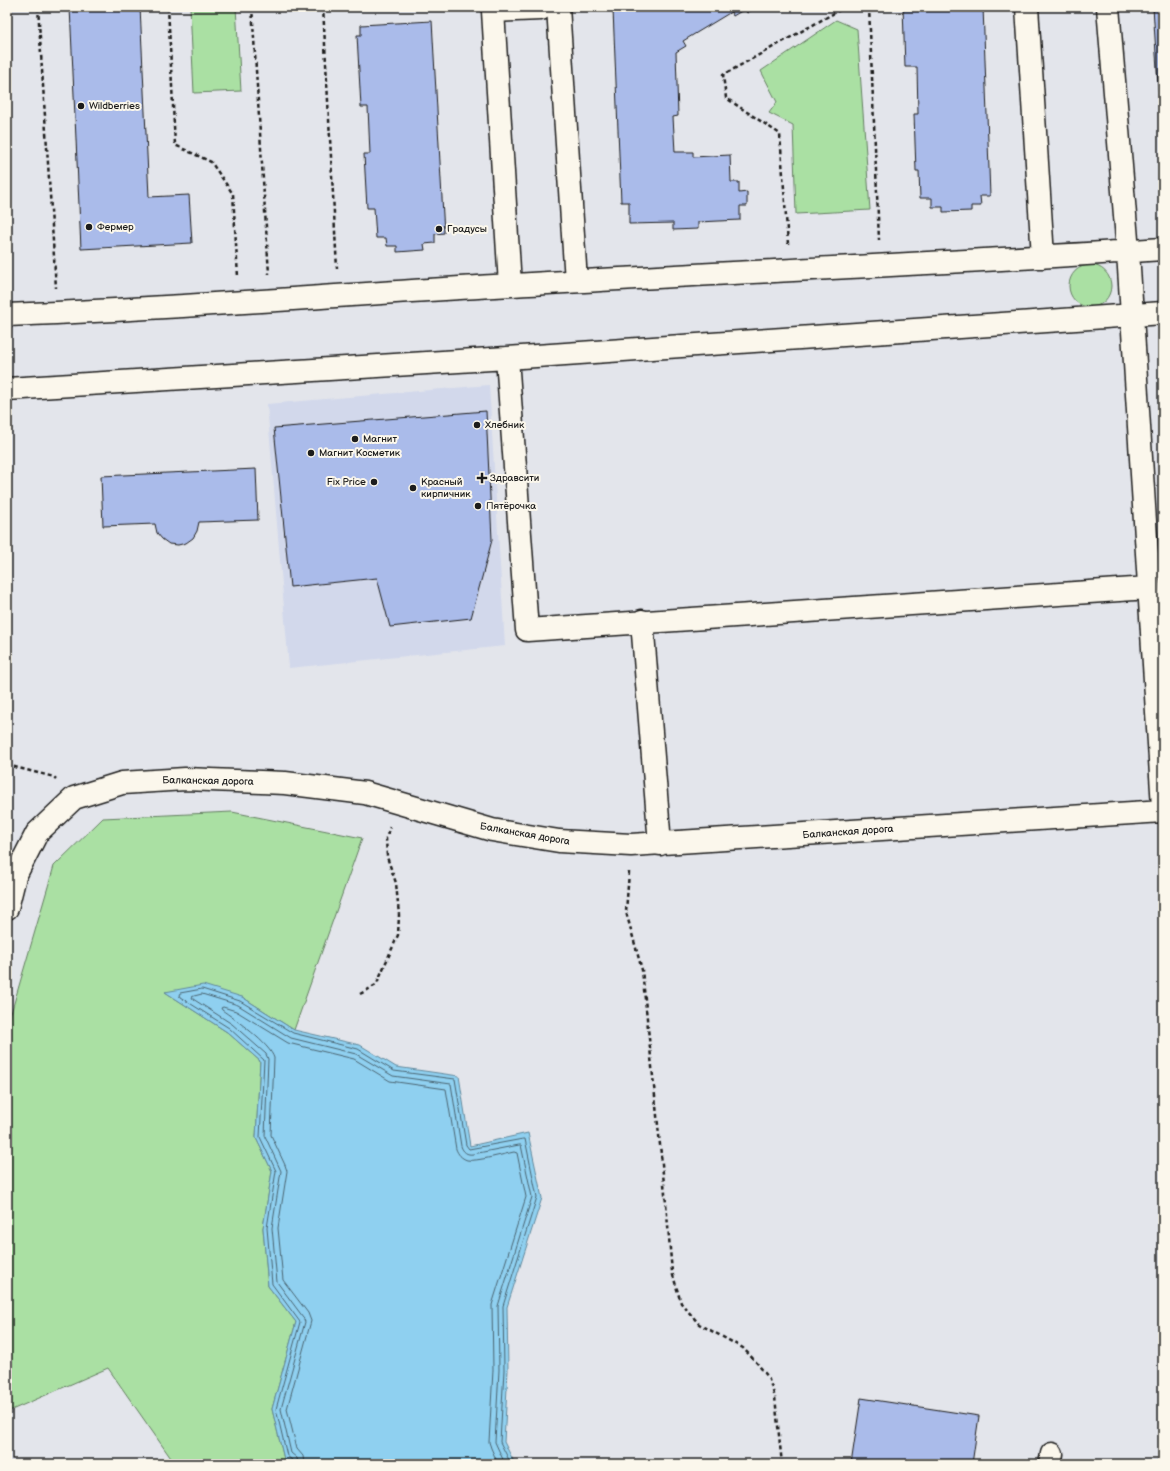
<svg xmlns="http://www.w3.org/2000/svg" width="1170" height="1471" font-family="'Balsamiq Sans',sans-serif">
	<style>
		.built { fill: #d2d8eb }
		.green { fill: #aae0a3; stroke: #637e60 }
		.water { fill: #8fd0f0; stroke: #61889b }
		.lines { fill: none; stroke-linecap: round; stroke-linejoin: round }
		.shore { stroke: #4a6471; stroke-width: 1 }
		.building { fill: #aabbea; stroke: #1c1c1c }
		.minor-casing { stroke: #1c1c1c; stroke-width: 25 }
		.path { stroke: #1c1c1c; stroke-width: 2.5; stroke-dasharray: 4 3; stroke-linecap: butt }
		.minor { stroke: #fbf7ec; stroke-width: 22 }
		.poi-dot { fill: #1c1c1c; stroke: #fbf7ec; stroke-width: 1.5 }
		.labels { text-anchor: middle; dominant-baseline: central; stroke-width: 4; stroke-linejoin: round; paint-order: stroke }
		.poi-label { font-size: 10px; fill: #1c1c1c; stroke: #fbf7ec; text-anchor: start }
		.street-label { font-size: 10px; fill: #1c1c1c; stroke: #fbf7ec }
	</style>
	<rect width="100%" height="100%" fill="#e3e5eb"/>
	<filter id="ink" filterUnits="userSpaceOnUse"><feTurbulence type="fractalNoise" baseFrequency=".025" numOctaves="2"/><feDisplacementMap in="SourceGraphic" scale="8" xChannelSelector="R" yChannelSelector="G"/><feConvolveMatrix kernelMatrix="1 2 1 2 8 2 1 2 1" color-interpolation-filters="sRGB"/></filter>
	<g filter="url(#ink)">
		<path class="built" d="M489,385L505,646L289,668L267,404Z"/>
		<path class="green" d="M190,7H236L241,91L194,93Z
			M836,20L857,29L870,210L796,214L793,125L769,113L777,102L761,71Z
			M1069 286a21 21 0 1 1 42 0a21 21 0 1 1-42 0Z
			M232,812L362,838L294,1030L242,997L165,992L227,1032L260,1061L256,1138L272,1171L263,1228L268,1286L296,1322L272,1409L284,1459L283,1464H175L108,1368L7,1412V1027L54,866L103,818Z"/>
		<path class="water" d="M203,985L242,997L294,1030L360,1045L396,1067L459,1076L470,1146L528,1133L542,1198L507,1307L508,1370L504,1442L515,1464H292L284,1459L272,1409L296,1322L268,1286L263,1228L272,1171L256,1138L260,1061L227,1032L165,992Z"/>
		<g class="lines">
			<path class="shore" d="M293,1464L292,1460L287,1456L276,1409L300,1322L272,1284L267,1228L276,1171L260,1137L264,1060L229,1028L180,997L179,995L180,993L202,989L240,1001L293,1033L358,1049L394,1071L455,1079L466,1145L469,1149L523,1139H525L537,1197L503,1306L504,1370L500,1442L511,1464
				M298,1464L297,1458L291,1453L281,1409L305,1322L303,1317L277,1282L272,1228L281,1171L265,1136L268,1059L266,1054L232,1024L193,999L192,997L194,996L202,994L238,1005L291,1038L356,1054L393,1076L451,1084L461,1146C463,1152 467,1155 473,1154L519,1145H521L532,1197L498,1306L499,1370L495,1442L505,1464
				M304,1464L303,1456L297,1449L287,1409L311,1321L308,1313L283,1280L278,1228L287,1171L285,1165L271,1135L274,1058C270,1044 235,1019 222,1010L221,1008L223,1007L236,1011L288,1043L354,1059L390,1081L446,1089L456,1149C458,1154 461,1158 467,1160C476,1162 504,1154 514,1152L517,1153L526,1197L492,1305L493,1370L489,1442L491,1448L498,1464"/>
		</g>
		<path class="building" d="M70,7H140L149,197L189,195L192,243L81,249Z
			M618,7H757L747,13L745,9L733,16L731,12L683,41L686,46L676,52L678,116L673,117L675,152H693V157L730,155L731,182H739V193L747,192V206H740V220L698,222V229L673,230V223L629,224V202H621L613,10Z
			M903,7H983L990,196H980L981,206H971V211L943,212V207H932V198H920L919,171H916L914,114H918L917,67H905Z
			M1153,7H1163V163Z
			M432,21L444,233L435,234V243L424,244L425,250L397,252V246H387L386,238H376L374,208H367L364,154H370L368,107H361L357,35H361V25Z
			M486,411L492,540L471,618L390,627L377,578L290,587L274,428Z
			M256,469L258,520L199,522L197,531L193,538L186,543L178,545L169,544L162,539L157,533L155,524L103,526L101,476Z
			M861,1398L979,1416L972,1464H851Z"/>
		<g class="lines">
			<defs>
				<path id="minor" d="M558,7L576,281
					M1027,7L1043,257
					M1108,7L1128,252L1163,807
					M510,285L493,11L541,9L543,7
					M7,315C176,309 344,294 512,285C729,272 946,264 1163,249
					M507,358L527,630L1149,588
					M7,389L507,358L1163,313
					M642,621L660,844
					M7,908L15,876L37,833L74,798L122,783L185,779L285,783L365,793L492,830L559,841L631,845L1163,811
					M1050,1464L1052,1454"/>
			</defs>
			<use href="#minor" class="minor-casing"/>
			<path class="path" d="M38,7L56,288
				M168,7L175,145L211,162L233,194L238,277
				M252,7L269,274
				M323,7L337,269
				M869,7L879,240
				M788,244L780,134L726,98L723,75L845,7
				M7,765L54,777L56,779
				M629,872L626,912L642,970L666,1203L672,1272L681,1303L699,1324L743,1348L757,1363L768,1377L775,1397L782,1464
				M360,994L376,985L398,935L399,915L396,883L387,857L386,838L390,827"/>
			<use href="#minor" class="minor"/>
		</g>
	</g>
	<g class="poi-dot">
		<circle cx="81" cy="106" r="4"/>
		<circle cx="89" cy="227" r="4"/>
		<circle cx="439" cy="229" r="4"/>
		<circle cx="477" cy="425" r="4"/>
		<circle cx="355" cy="439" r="4"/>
		<circle cx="311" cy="453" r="4"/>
		<path d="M480 472h4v4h4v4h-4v4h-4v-4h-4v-4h4z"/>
		<circle cx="374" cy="482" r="4"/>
		<circle cx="413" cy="488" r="4"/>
		<circle cx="478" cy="506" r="4"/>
	</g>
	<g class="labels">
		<g class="poi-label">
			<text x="89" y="106">Wildberries</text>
			<text x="97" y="227">Фермер</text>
			<text x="447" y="229">Градусы</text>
			<text x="485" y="425">Хлебник</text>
			<text x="363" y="439">Магнит</text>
			<text x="319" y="453">Магнит Косметик</text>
			<text x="490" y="478">Здравсити</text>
			<text x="366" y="482" text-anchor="end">Fix Price</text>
			<text x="421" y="482">Красный<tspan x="421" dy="12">кирпичник</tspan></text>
			<text x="486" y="506">Пятёрочка</text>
		</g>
		<g class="street-label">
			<text transform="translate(208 781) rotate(1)">Балканская дорога</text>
			<text transform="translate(848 832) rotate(-4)">Балканская дорога</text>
			<text transform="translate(525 834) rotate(10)">Балканская дорога</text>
		</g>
	</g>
	<rect width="1170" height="1471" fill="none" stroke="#fbf7ec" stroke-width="24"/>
	<rect x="12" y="12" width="1146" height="1447" fill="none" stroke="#1c1c1c" stroke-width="1.5" filter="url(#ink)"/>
</svg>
